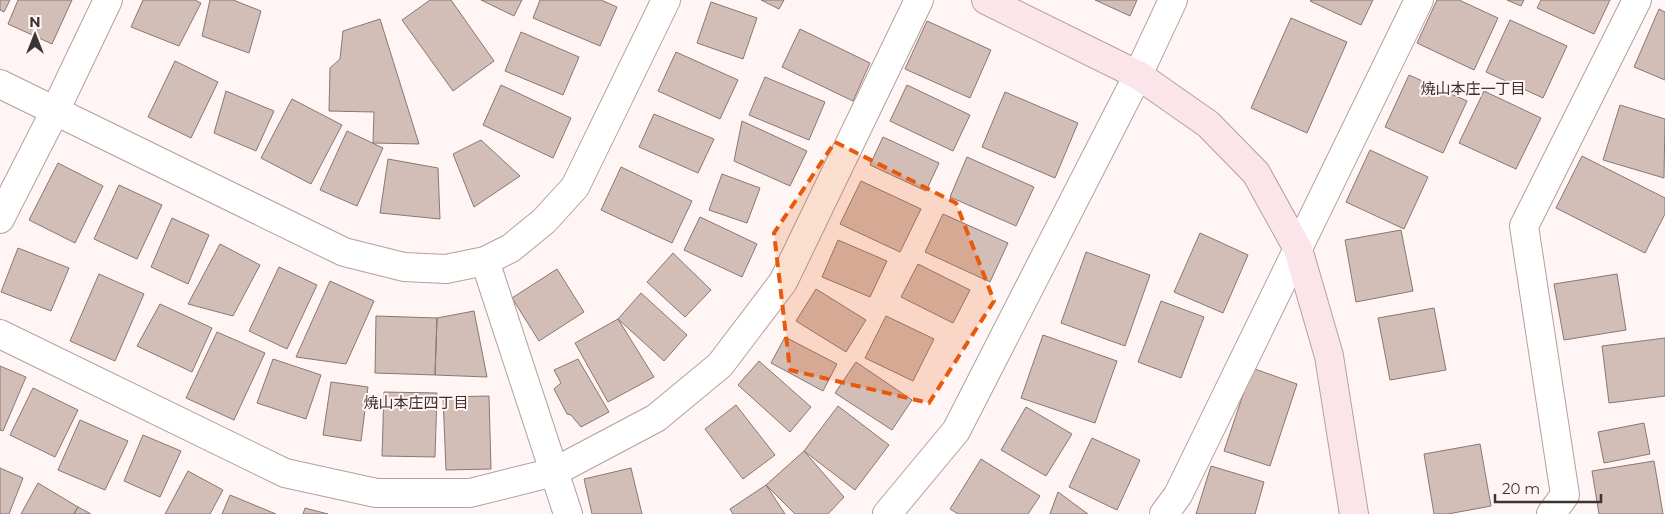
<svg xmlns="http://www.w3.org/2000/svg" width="1665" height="514" font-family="Montserrat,'Noto Sans JP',sans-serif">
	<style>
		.building { fill: #d2bdb7; stroke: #8a7771 }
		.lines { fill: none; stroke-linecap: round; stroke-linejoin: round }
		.street-casing { stroke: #b59f9e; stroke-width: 30 }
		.secondary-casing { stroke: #b59f9e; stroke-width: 30 }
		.street { stroke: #fff; stroke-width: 28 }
		.secondary { stroke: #fbe5eb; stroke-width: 28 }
		.marked { fill: #e8590c; fill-opacity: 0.2; stroke: #e8590c; stroke-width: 4; stroke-dasharray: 10 6; stroke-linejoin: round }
		.labels { text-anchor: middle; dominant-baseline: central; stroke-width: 4; stroke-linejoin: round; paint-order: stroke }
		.neighbourhood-label { font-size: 15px; fill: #402e2e; stroke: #fff5f5 }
	</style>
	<rect width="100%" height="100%" fill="#fff5f5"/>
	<path class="building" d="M0,0H10L4,12L0,10Z
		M18,0H72L52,44L8,24Z
		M143,0H195L201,3L179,46L131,27Z
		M210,0H233L261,11L249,53L202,36Z
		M430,0H451L494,61L453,91L402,20Z
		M481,0H522L514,16Z
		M540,0H601L617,7L600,46L533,18Z
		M761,0H784L779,9Z
		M1095,0H1137L1130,16Z
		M1311,0H1373L1361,25L1310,1Z
		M1437,0H1459L1498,18L1474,70L1417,43Z
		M1507,0H1524L1521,6Z
		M1541,0H1610L1594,34L1537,8Z
		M711,2L757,18L743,59L697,43Z
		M1659,9L1665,12V80L1634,67Z
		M1291,18L1347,42L1307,133L1251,108Z
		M380,19L419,144L373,143L374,112L329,111L330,68L340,59L343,31Z
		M1510,20L1567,46L1543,98L1486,72Z
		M927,21L991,50L970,98L905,69Z
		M800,29L870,63L853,101L782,67Z
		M521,32L579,57L563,95L505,71Z
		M676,52L738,80L720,119L658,91Z
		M175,61L218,82L191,138L148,117Z
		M1409,75L1467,101L1443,153L1385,127Z
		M765,77L825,102L809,140L749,115Z
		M501,85L571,118L553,158L483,125Z
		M907,85L970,115L953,151L890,121Z
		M226,91L274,111L256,151L214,133Z
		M1484,91L1541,118L1516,169L1459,143Z
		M1005,92L1078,123L1055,178L982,147Z
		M292,99L342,125L311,184L261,158Z
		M1620,105L1665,119L1664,178L1603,160Z
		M654,114L714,139L698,173L639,147Z
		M742,121L807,151L790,186L734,161Z
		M347,131L383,148L357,206L320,190Z
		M883,137L939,163L926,191L870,165Z
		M481,140L520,176L474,207L453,154Z
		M1370,150L1428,177L1404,229L1346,202Z
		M1582,156L1665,198V214L1645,253L1556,208Z
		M967,157L1034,187L1016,226L950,197Z
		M388,159L438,168L440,219L380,213Z
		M58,163L103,186L75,243L29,220Z
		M621,167L692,201L672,243L601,210Z
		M722,174L760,188L747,223L709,210Z
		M861,181L921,209L900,252L840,224Z
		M119,185L162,205L137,259L94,239Z
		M943,214L1008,243L990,282L925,252Z
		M700,217L757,244L742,277L684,250Z
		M172,218L209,235L188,284L151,267Z
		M1401,230L1413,291L1356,302L1345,240Z
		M1200,233L1248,255L1223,313L1174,292Z
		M838,240L887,261L870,297L822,277Z
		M220,244L260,265L233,316L188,304Z
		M18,248L69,268L51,311L1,292Z
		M1086,252L1150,275L1125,346L1061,323Z
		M673,253L711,290L685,317L647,282Z
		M918,264L970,290L953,323L901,297Z
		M279,267L317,285L287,349L249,331Z
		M557,269L584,312L539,341L512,298Z
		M99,274L144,294L115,361L70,341Z
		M1617,274L1626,330L1564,340L1554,284Z
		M330,281L374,301L346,364L296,357Z
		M816,289L866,320L846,352L796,321Z
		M641,293L687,335L664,361L618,319Z
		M1161,301L1204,317L1181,378L1138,362Z
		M160,304L212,328L192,372L137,346Z
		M1434,308L1446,370L1390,380L1378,318Z
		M474,311L487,377L435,375L437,318Z
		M376,316L437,318L435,375L375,373Z
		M886,316L934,339L913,381L865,358Z
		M618,319L654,377L608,402L575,343Z
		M217,332L265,353L234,420L186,398Z
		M1043,335L1117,361L1095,423L1021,398Z
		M785,337L837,364L823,391L771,363Z
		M1665,338V396L1609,403L1602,346Z
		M273,359L321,375L306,419L257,403Z
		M578,359L609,412L581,427L571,415L567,414L554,389L561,383L554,370Z
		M759,361L811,407L790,432L738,385Z
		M856,362L912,400L892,430L835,393Z
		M0,366L26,377L3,431L0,430Z
		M1252,368L1297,384L1270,466L1224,451Z
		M331,382L368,387L361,441L323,435Z
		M33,388L78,410L55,457L10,435Z
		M384,392L437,393L435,457L382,456Z
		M489,396L491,469L446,470L443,397Z
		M736,405L775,455L743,479L705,429Z
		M838,406L889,445L855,490L804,451Z
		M1026,407L1072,434L1046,476L1001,450Z
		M80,420L128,441L105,490L58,470Z
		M1644,423L1650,454L1604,463L1598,432Z
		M143,435L181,451L160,497L124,481Z
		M1092,438L1140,460L1117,510L1069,487Z
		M1480,444L1491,506L1448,514H1434L1424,454Z
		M804,451L844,497L828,514H795L766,485Z
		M981,459L1040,496L1028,514H958L950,509Z
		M1654,461L1663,514H1599L1592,471Z
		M1211,466L1264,482L1255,514H1196Z
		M0,468L23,478L9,514H0Z
		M631,468L642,514H592L584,479Z
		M188,471L223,490L210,514H165Z
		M38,483L78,507L74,514H21Z
		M766,485L785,514H733L730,509Z
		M1058,492L1088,514H1050Z
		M230,495L276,514H222Z
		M78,507L91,514H74Z
		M305,508L328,514H303Z"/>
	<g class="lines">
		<defs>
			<path id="street" d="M0,84L344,252L404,267L446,269L485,261L511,248L544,221L575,187L666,0
				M0,219L55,111L108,0
				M485,261L568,514
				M0,334L285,473L376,493H470L554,472L656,418L720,365L783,282L919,0
				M887,514L956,431L1138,75L1173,0
				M1164,514L1178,495L1419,0
				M1551,514L1565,495L1524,226L1637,0"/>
			<path id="secondary" d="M986,0L1138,75L1208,124L1256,173L1298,249L1329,356L1354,514"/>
		</defs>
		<use href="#street" class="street-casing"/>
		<use href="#secondary" class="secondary-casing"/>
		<use href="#street" class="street"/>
		<use href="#secondary" class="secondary"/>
	</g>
	<path class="marked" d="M835,142L956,203L994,301L929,403L790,370L774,233Z"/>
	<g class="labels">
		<g class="neighbourhood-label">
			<text x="1473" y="88">焼山本庄一丁目</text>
			<text x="416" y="402">焼山本庄四丁目</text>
		</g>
	</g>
	<g transform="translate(35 35)" stroke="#fff5f5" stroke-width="4" paint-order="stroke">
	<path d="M0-4L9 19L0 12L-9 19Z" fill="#3c3333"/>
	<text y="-8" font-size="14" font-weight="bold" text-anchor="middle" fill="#3c3333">N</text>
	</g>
	<path d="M1495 494v8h106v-8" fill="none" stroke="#3c3333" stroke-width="2.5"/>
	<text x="1502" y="494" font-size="15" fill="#3c3333" stroke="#fff5f5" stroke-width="4" paint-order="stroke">20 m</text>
</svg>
